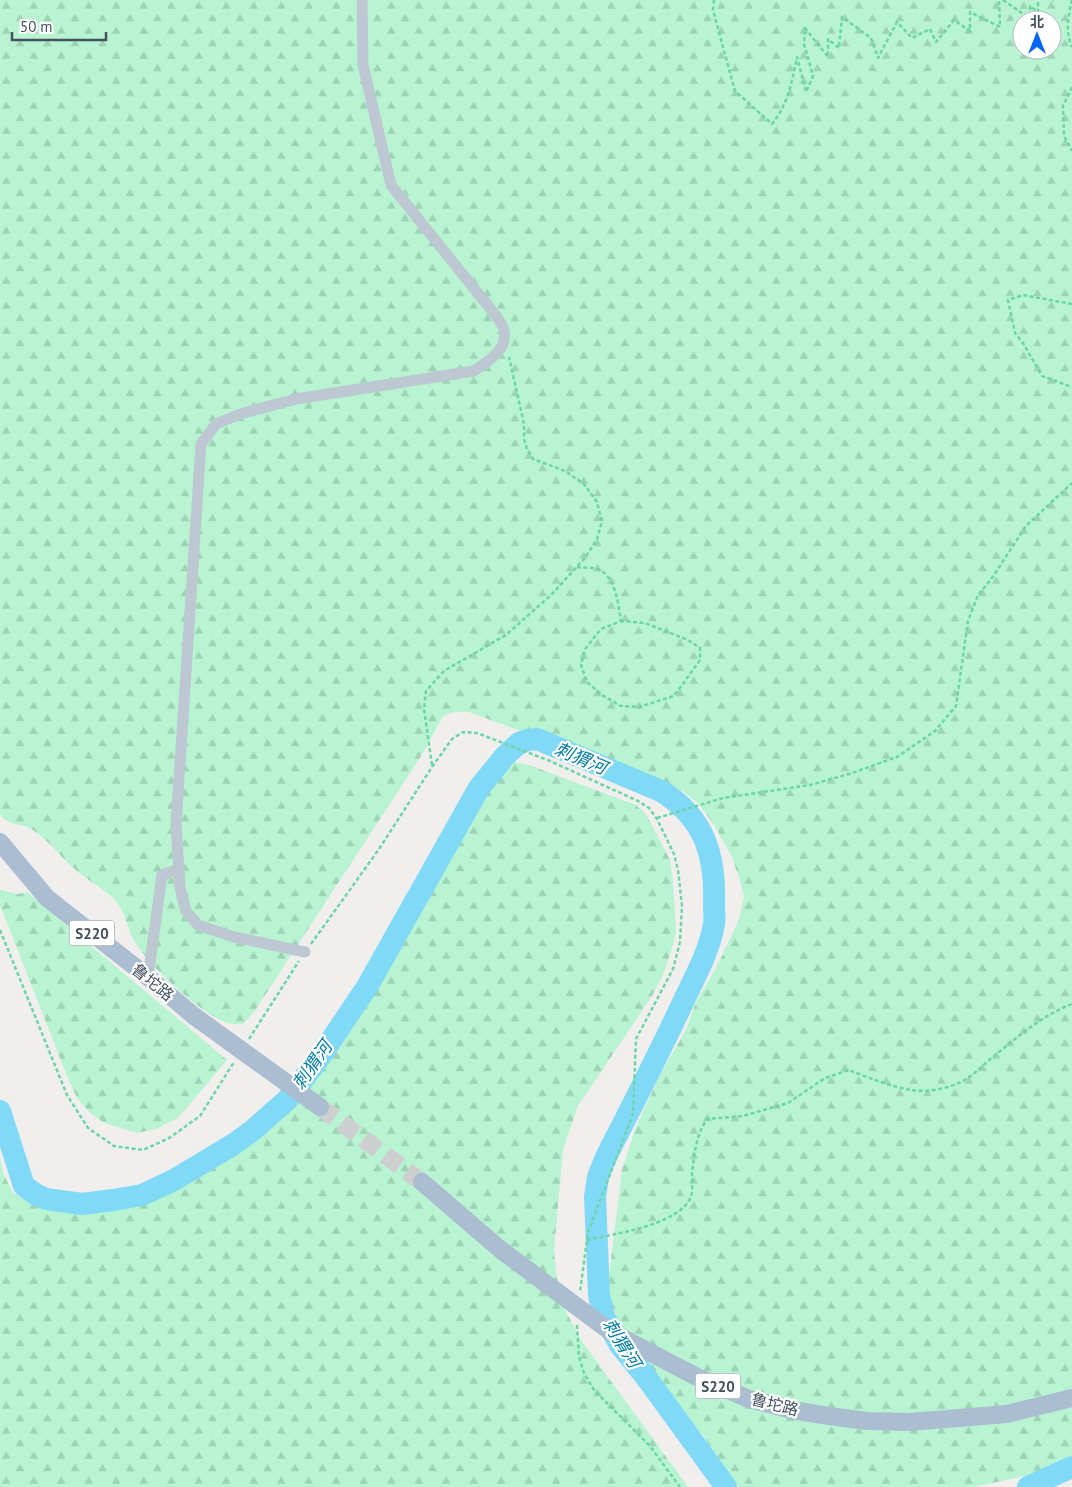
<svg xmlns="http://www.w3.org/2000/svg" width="1072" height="1487" font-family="'PT Sans','Noto Sans SC',sans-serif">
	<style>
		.forest { fill: url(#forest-firs); fill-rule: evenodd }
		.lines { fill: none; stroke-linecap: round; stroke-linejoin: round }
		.river { stroke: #80d9f6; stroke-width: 22 }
		.primary-tunnel { stroke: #cecfd1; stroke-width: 18; stroke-dasharray: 18 9; stroke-linecap: butt }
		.path { stroke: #6cd6a5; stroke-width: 2.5; stroke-dasharray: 4 2.5; stroke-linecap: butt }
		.street { stroke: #bdc8d2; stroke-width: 11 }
		.primary { stroke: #abbdd1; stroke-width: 18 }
		.primary-bridge { stroke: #abbdd1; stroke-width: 18 }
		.labels { text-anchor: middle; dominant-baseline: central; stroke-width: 4.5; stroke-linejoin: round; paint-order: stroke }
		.shield { fill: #fff; stroke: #7c858e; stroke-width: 1 }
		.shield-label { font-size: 15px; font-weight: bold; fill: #44515e }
		.street-label { font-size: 16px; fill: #44515e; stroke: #fff }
		.water-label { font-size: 18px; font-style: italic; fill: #027da5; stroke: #fff }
	</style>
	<defs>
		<pattern id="forest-firs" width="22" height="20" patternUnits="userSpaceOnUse" patternTransform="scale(1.25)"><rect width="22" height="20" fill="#b8f4d1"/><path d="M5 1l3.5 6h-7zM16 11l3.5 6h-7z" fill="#9fd3b6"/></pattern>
	</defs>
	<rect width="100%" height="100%" fill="#f1eeee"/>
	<path class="forest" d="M0,0H1072V1457L1035,1474L973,1487H738L704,1437L670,1395L618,1323L611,1312L609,1276L622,1169L636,1127L660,1075L686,1030L696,1002L717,966L738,922L744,897L739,877L731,855L714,825L699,804L682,791L469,712H454L443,716L423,753L254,1012L243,1024C238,1024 232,1025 227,1023C200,1013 145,963 132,937C127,925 124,909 114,899C104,889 89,881 78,872C62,859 50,841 33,830C22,822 10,828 0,814ZM1022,20H1052V50H1022Z
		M513,762L529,765L636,805L645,813L651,823L670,860L673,881L676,932L670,955L662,977L652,996L578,1106L563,1149L554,1250L556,1272L564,1308L581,1340L688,1487H0V1156L3,1173L13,1193L21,1198L47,1204L83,1207H109L138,1201L167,1190L272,1122L288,1107L326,1063L371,991L489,787L504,767Z
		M0,890L18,894L27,892L227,1060L178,1118L156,1129L137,1133L104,1123L89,1112L77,1098L67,1076L0,905Z"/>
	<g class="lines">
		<path class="river" d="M0,1111L24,1186L37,1195L46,1199L82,1204L113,1200L142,1195L174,1180L234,1144L253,1130L287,1100L315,1064L367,987L479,788L505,756L519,743L528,740L537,739L661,791C705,818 716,856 714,905C714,911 715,917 714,924C710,949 696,975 685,998C660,1052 633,1104 606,1157L598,1177L595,1197L599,1295L604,1317L620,1345L646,1377L726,1487
			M1028,1487L1072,1467"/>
		<path class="primary-tunnel" d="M320,1107L422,1182"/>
		<path class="path" d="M714,0L713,10L735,91L772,124C788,104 792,82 797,57L806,92L813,76L804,44L805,28L828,57V39L839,48L842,17L871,38L878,58L897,22L912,38L930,29L936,42L954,20L970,31V12L1000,27L999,0
			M1003,0L1032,20L1030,6L1038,12V0
			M1053,0H1054
			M1072,0C1068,16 1065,32 1072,47
			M1072,87L1063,106L1064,136L1072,151
			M1072,304L1023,295L1008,300L1015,333L1023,343L1042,376L1072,387
			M577,567C583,568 591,567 597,569C616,575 618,604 621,621L601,629L585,649L581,665L587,682L602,695L621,706L639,707L674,696L700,660V648L688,640L645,623L621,621
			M432,765L424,709L426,691L444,671L506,635L551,595L585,558L597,539L602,521L597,502L584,484L565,471L533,459L527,449L524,439V424L509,357
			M657,818L723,798L810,785L849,774L897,757L935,731L956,706L968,621L978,595L992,578L1026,526L1072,483
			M0,930L67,1095L88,1128L114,1146L143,1150L169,1138L200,1116L234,1062
			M311,944L379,849L432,767L452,739L463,732L477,733L550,761L638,801L649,808L657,819L674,854L678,870L682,906L680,942L673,969L636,1039L633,1114L588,1232L580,1292
			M249,1039L299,961
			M587,1240C614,1234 679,1225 691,1197C693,1191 692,1181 692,1174C694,1155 696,1135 707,1119L743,1116L788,1103L825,1078L849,1070C869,1078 889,1086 911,1090C927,1093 952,1088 966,1079C976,1073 984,1064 993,1057C1017,1037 1043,1015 1072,1004
			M577,1325L579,1357L584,1373L594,1390L650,1446L680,1487"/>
		<path class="street" d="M305,952L234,937L198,925L186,911L180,888L176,824L201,444L216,424L240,414L296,399L474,371C487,362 508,350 504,331C504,326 499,321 497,317L391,185L363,65L362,0
			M148,977L162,875L179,869"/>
		<path class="primary" d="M0,842L47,898L148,977L194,1016"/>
		<path class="primary-bridge" d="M194,1016L320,1107
			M422,1182L501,1250L611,1332L697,1377L749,1399L792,1410L829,1416L867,1421L910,1422L1007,1414L1072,1398"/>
	</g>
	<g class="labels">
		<g class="shield">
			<rect x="69.5" y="920.5" width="45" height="25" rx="4"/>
			<rect x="695.5" y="1373.5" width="45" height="25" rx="4"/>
		</g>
		<g class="shield-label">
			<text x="92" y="933">S220</text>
			<text x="718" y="1386">S220</text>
		</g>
		<g class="street-label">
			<text transform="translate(153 982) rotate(39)">鲁坨路</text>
			<text transform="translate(775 1404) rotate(14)">鲁坨路</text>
		</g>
		<g class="water-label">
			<text transform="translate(581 758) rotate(23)">刺猬河</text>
			<text transform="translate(312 1065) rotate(-55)">刺猬河</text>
			<text transform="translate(622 1343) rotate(58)">刺猬河</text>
		</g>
	</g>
	<g transform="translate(1037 35)"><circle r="24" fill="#ffffff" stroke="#b4b9bf"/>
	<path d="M0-4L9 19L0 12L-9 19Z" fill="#0565f4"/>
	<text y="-8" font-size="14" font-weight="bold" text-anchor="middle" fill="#44515e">北</text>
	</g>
	<path d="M12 32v8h94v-8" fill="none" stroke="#44515e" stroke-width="2.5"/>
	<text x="20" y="32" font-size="15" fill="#44515e" stroke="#ffffff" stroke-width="4" paint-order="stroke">50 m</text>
</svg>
